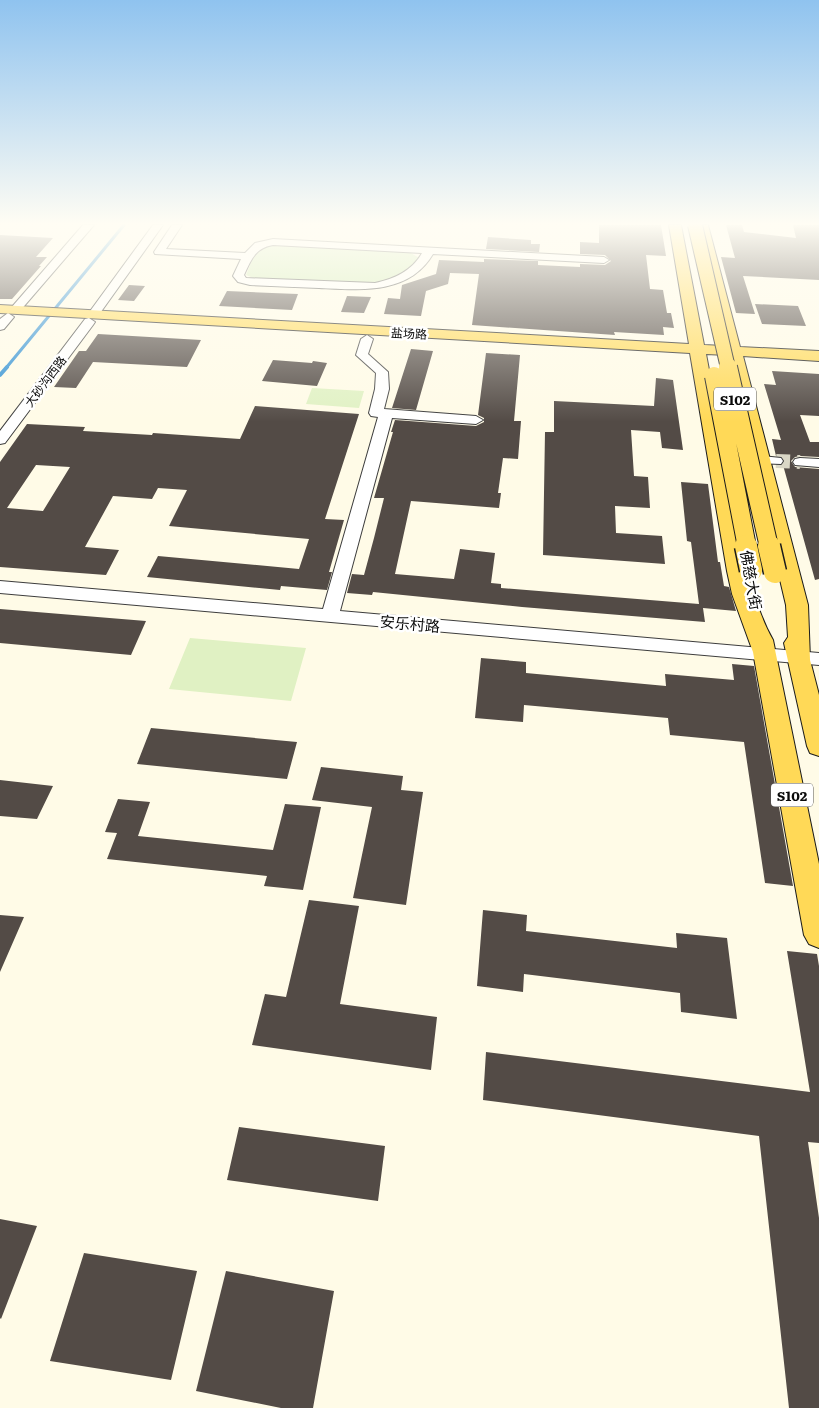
<svg xmlns="http://www.w3.org/2000/svg" width="819" height="1408" font-family="Literata,'Noto Sans SC',serif">
	<style>
		.green { fill: #cdeab0 }
		.pitch { fill: #e0f1c3 }
		.lines { fill: none; stroke-linecap: round; stroke-linejoin: round }
		.stream-far1 { stroke: #2e8fd3; stroke-width: 3 }
		.stream { stroke: #2e8fd3; stroke-width: 4 }
		.building { fill: #534b46; fill-rule: evenodd }
		.minor-tunnel { stroke: #dad7c6; stroke-width: 14; stroke-dasharray: 14 7; stroke-linecap: butt }
		.minor-casing { stroke: #3d3d3d; stroke-width: 2 }
		.major-casing { stroke: #1b1b1b; stroke-width: 2 }
		.minor { fill: #fff; fill-rule: evenodd }
		.major { fill: #ffd957; fill-rule: evenodd }
		.major-bridge-far2-casing { stroke: #1b1b1b; stroke-width: 16; stroke-linecap: butt }
		.major-bridge-far1-casing { stroke: #1b1b1b; stroke-width: 20; stroke-linecap: butt }
		.major-bridge-casing { stroke: #1b1b1b; stroke-width: 25; stroke-linecap: butt }
		.major-bridge-far2 { stroke: #ffd957; stroke-width: 14 }
		.major-bridge-far1 { stroke: #ffd957; stroke-width: 18 }
		.major-bridge { stroke: #ffd957; stroke-width: 22 }
		.labels { text-anchor: middle; dominant-baseline: central; stroke-width: 5; stroke-linejoin: round; paint-order: stroke }
		.far-street-label { font-size: 12px; fill: #0a0a0a; stroke: #fff }
		.shield { fill: #fff; stroke: #545454; stroke-width: 1 }
		.shield-label { font-size: 14px; font-weight: bold; fill: #0a0a0a }
		.street-label { font-size: 15px; fill: #0a0a0a; stroke: #fff }
	</style>
	<rect width="100%" height="100%" fill="#fffbe7"/>
	<path class="green" d="M273,244L409,252L421,259L403,273L377,284L256,279L246,275L257,248Z"/>
	<path class="pitch" d="M312,388L364,391L359,408L306,404Z
		M190,638L306,648L291,701L169,689Z"/>
	<g class="lines">
		<path class="stream-far1" d="M6,368L124,225"/>
		<path class="stream" d="M0,375L7,367"/>
	</g>
	<path class="building" d="M599,225H661L666,256L646,255L650,289L663,290L667,313H671L674,328L663,327L664,335L614,332L615,335L472,325L479,274L450,273L448,284L426,291L421,316L384,314L388,298L400,299L402,285L436,274L439,260L484,262V259L538,261V265L580,267V264L605,265L611,261L605,255L580,254V242L599,243Z
		M726,225H742L744,232L796,238L793,225H819V280L743,276L755,314L736,313L721,257L735,258Z
		M0,235L53,238L36,257H47L39,266H41L12,299H0Z
		M488,237L531,240V244H540L539,252L486,249Z
		M129,285L145,286L134,301L118,300Z
		M227,291L272,293L298,294L292,310L219,306Z
		M347,296L371,297L364,313L341,312Z
		M755,304L798,306L806,326L762,324Z
		M98,334L201,340L187,367L93,362L76,388L54,387L79,351H86Z
		M411,349L433,351L416,410L392,408Z
		M486,353L520,355L514,421H521L518,459L503,458L498,493H501L499,508L411,501L395,574L454,579L460,549L495,553L491,583L501,584V588L699,604L691,542L687,541L681,482L708,484L718,562H720L724,586L729,587L736,611L703,608L705,622L522,607L373,592L372,595L347,593L352,574L364,575L374,538L384,498H374L393,432H391L395,420L476,426L484,422V418L478,415Z
		M273,360L312,363L313,361L327,363L317,386L262,381Z
		M772,371L819,374V416L800,415L810,442H819V457L800,456L795,457L791,461L795,467L819,469V579L815,580L783,465L785,460L781,456H776L772,439L781,440L764,384L776,385Z
		M656,378L673,380L683,450L662,448L660,432L631,430L634,476L648,477L650,508L615,506L616,533L662,536L665,564L543,555L545,432H554V401L654,406Z
		M255,406L359,414L325,519L344,520L329,572H332L327,590L281,586L280,590L147,577L158,556L299,569L309,539L169,526L187,490L158,488L152,499L113,496L85,547L119,550L106,575L0,567V462L27,424L85,427L83,431L152,435L153,433L240,439ZM36,465L70,467L43,511L7,508Z
		M0,609L146,621L131,655L0,643Z
		M481,658L526,662V673L666,686L665,674L734,680L732,664L754,666L793,886L765,883L744,742L670,735L668,718L524,705L523,722L475,718Z
		M151,728L297,742L287,779L137,764Z
		M321,767L403,776L401,790L423,792L406,905L353,898L372,807L312,800Z
		M0,780L53,786L37,819L0,816Z
		M118,799L150,802L138,836L273,850L285,804L321,807L303,890L264,886L267,876L107,859L117,833L105,832Z
		M309,900L359,906L340,1004L437,1017L431,1070L252,1045L265,994L286,997Z
		M483,910L527,915L526,931L677,948L676,933L727,938L737,1019L681,1012L680,993L524,974L523,992L477,986Z
		M0,915L24,917L0,972Z
		M787,951L817,954L819,966V1143L808,1142L819,1218V1408H789L759,1136L483,1100L486,1052L810,1092Z
		M239,1127L385,1146L378,1201L227,1180Z
		M0,1219L37,1226L1,1319L0,1318Z
		M84,1253L197,1271L171,1380L50,1361Z
		M226,1271L334,1291L313,1408H281L196,1391Z"/>
	<g class="lines">
		<path class="minor-tunnel" d="M776,461L800,462"/>
		<defs>
			<path id="minor" d="M83,225H94L19,312H11L9,310L11,308Z
				M153,225H163L98,316H90L88,314Z
				M172,225H182L166,249L245,253L255,243L273,239L604,257L609,260L604,263L433,254C409,295 360,290 319,288C296,287 273,286 250,285L238,282L233,276L241,259L155,254L154,252ZM273,245L422,253C412,271 394,279 375,283L246,278L244,275C251,260 255,248 273,245Z
				M8,313L14,317L4,329L0,330V319Z
				M89,318L95,322L93,325L5,443L0,444V431L85,319Z
				M367,335L373,339L368,354L388,372L389,389L384,409L476,416L483,420L476,424L392,418L340,611L819,653V665L0,593V581L323,609L378,417L371,416L369,413L375,389L376,373L356,355L361,339Z
				M762,456L781,458L783,461L781,464L757,463L755,460L757,457Z
				M800,458L819,459V467L795,465L793,462L795,459Z"/>
			<path id="major" d="M669,225H681L704,345L724,346L696,225H708L740,347L819,351V361L743,356L808,605L810,660L819,695V756L810,753L807,746L784,643L788,637L786,605L727,355L706,354L747,571C754,595 761,619 773,640L819,864V948L809,944L804,935L753,652L732,594L727,571L690,353L0,313V305L689,344Z"/>
		</defs>
		<use href="#minor" class="minor-casing"/>
		<use href="#major" class="major-casing"/>
		<use href="#minor" class="minor"/>
		<use href="#major" class="major"/>
		<defs>
			<path id="major-bridge-far2" d="M695,225L728,368"/>
			<path id="major-bridge-far1" d="M728,367L769,547
				M714,376L747,547"/>
			<path id="major-bridge" d="M746,546L751,570
				M769,546L775,572"/>
		</defs>
		<use href="#major-bridge-far2" class="major-bridge-far2-casing"/>
		<use href="#major-bridge-far1" class="major-bridge-far1-casing"/>
		<use href="#major-bridge" class="major-bridge-casing"/>
		<use href="#major-bridge-far2" class="major-bridge-far2"/>
		<use href="#major-bridge-far1" class="major-bridge-far1"/>
		<use href="#major-bridge" class="major-bridge"/>
	</g>
	<linearGradient id="sky" x2="0" y2="1"><stop stop-color="#8fc3ef"/><stop offset="0.53" stop-color="#fffdf4"/><stop offset="1" stop-color="#fffdf4" stop-opacity="0"/></linearGradient>
	<rect width="819" height="422" fill="url(#sky)"/>
	<g class="labels">
		<g class="far-street-label">
			<text transform="translate(409 333) rotate(3)">盐场路</text>
			<text transform="translate(45 381) rotate(-53)">大砂沟西路</text>
		</g>
		<g class="shield">
			<rect x="714" y="387.5" width="42" height="23" rx="4"/>
			<rect x="771" y="783.5" width="42" height="23" rx="4"/>
		</g>
		<g class="shield-label">
			<text x="735" y="399">S102</text>
			<text x="792" y="795">S102</text>
		</g>
		<g class="street-label">
			<text transform="translate(752 580) rotate(80)">佛慈大街</text>
			<text transform="translate(410 623) rotate(5)">安乐村路</text>
		</g>
	</g>
</svg>
